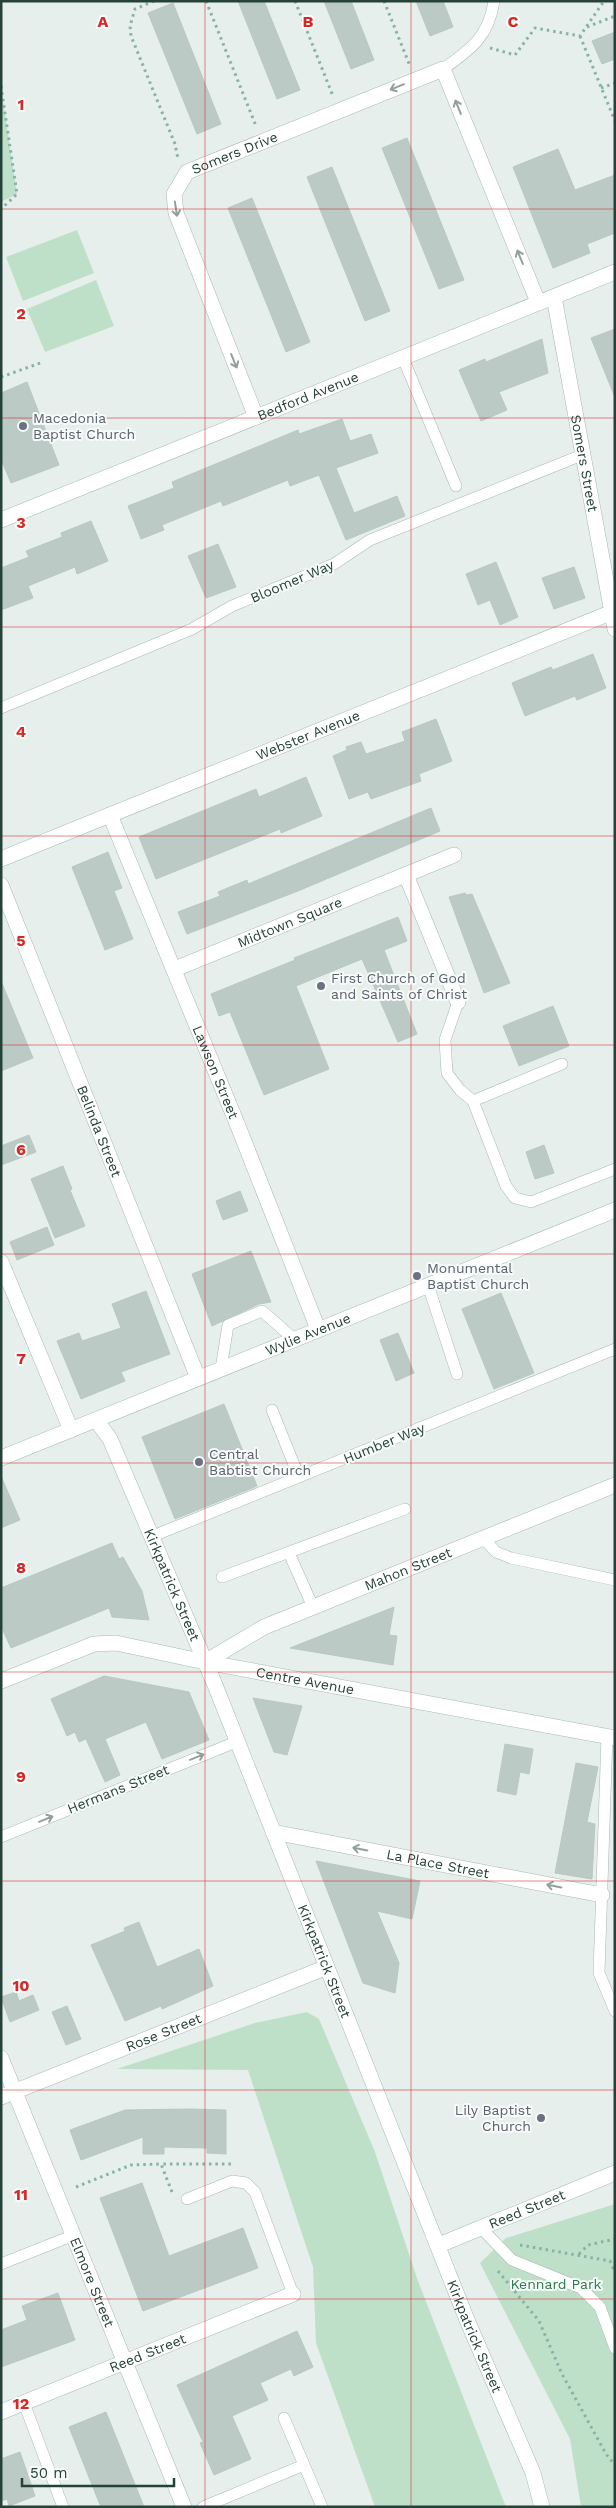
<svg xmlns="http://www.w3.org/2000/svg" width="616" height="2508" font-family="'Work Sans',sans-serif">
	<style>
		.green { fill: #bfe0c8 }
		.building { fill: #bbcac4; stroke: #b8c9c2 }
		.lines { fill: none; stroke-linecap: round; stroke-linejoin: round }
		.lane-casing { stroke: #a8b8b2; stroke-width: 12 }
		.street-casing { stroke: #a8b8b2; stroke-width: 16 }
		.secondary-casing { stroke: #a4bbb3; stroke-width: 16 }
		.path { stroke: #86b3a5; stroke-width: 3; stroke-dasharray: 2.5 4; stroke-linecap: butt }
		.lane { stroke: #fff; stroke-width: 11 }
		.street { stroke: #fff; stroke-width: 15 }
		.secondary { stroke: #fff; stroke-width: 15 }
		.oneway { stroke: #92a09c }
		.grid { fill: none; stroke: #d62828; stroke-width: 1; stroke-opacity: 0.55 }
		.worship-dot { fill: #6b7280; stroke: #f7fbf9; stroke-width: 2 }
		.labels { text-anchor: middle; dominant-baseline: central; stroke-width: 4; stroke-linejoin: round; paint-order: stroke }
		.street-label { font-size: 14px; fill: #24423a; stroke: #f7fbf9 }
		.worship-label { font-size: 14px; fill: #5b616d; stroke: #f7fbf9; text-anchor: start }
		.park-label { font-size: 14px; fill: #2d7a4b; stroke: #f7fbf9 }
		.grid-label { font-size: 16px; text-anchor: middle; font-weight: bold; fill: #d62828; stroke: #f7fbf9; stroke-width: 4; stroke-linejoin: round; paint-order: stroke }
	</style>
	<rect width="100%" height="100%" fill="#e6efeb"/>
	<path class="green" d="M1,87L17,194L1,202Z
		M77,230L94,273L23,301L6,257Z
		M96,280L114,326L45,352L27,309Z
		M307,2012L319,2019L375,2152L418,2281L506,2507H375L316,2343L313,2267L248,2070L117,2069L255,2023Z
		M615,2204V2507H581L570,2439L480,2263L506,2238Z"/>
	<path class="building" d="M238,1H264L300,90L277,99Z
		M324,1H351L374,60L351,69Z
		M416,1H443L453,27L430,36Z
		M173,3L221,124L197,134L148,13Z
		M615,32V59L602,64L592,41Z
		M407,138L464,280L439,289L382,148Z
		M558,149L575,190L615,175V233L587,244L590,253L553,268L513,167Z
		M332,167L390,311L365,321L307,177Z
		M252,198L310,342L286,352L228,208Z
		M615,329V395H614L591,338Z
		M542,339L548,373L499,392L507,410L481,421L459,370L485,359L486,362Z
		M27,382L59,465L11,483L1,459V393Z
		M342,419L350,441L371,434L378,453L336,468L354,513L397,496L405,516L346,540L319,475L290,486L288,480L223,506L221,501L162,525L164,530L141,539L128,506L174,488L172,482L298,430L299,434Z
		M91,521L108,561L77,574L75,567L28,586L33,598L1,610V568L29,557L26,551L62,537L61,533Z
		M218,544L236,587L206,598L188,556Z
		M496,562L518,617L500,625L490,600L478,605L466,574Z
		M574,567L585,598L554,609L542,578Z
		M593,654L606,688L577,700L575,696L525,716L512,683L551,667L553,670Z
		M436,719L452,761L419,774L421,781L371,799L368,792L349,799L333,756L347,750L346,747L361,742L366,754L405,741L402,732Z
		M306,777L322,816L281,833L280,829L156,879L139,837L256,789L259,797Z
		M431,808L440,831L298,891L187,934L178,912L220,896L218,892L247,880L248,884Z
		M108,852L122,888L114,891L133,939L105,950L72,867Z
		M465,893L466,895L472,894L510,983L484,993L449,897Z
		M398,917L407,941L384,950L417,1034L398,1042L362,959L296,986L329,1069L264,1095L230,1012L219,1016L211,994L295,960L294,958Z
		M1,981L33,1058L1,1071Z
		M553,1006L569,1046L519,1066L503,1026Z
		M29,1135L36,1152L1,1165V1146Z
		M544,1145L554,1173L535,1179L526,1152Z
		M63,1166L72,1189L70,1190L85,1226L55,1238L31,1179Z
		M240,1191L248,1211L223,1220L216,1201Z
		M47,1227L54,1245L17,1260L10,1242Z
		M251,1251L271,1302L259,1304L212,1326L192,1274Z
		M146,1291L170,1354L121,1372L125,1381L81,1399L57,1341L79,1333L82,1341L121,1328L112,1304Z
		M501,1293L534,1373L494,1389L462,1309Z
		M398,1333L414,1373L396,1381L380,1340Z
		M224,1404L257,1486L175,1519L142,1437Z
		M1,1476L20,1520L1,1528Z
		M112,1543L119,1559L123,1557L142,1591L149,1620L112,1617L109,1608L11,1648L1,1626V1588Z
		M394,1607L389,1635L397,1636L393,1665L290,1648Z
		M104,1676L189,1692L209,1740L162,1759L146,1722L105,1739L120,1775L105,1782L86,1739L79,1742L75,1732L67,1736L51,1699Z
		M253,1698L302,1706L287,1755L274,1752Z
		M505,1744L533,1749L529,1774L520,1772L516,1795L497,1791Z
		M576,1763L598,1767L587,1822L595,1824L592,1879L555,1873Z
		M316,1861L420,1881L412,1919L377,1911L399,1963L395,1993L363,1983Z
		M139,1922L157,1967L199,1949L213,1986L162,2009L161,2006L125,2021L91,1945L125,1931L124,1928Z
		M16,1992L19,2001L33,1995L39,2010L10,2022L1,1997Z
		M67,2006L81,2039L66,2045L52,2012Z
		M191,2109L226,2110V2154L207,2153V2148L164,2147V2154H143V2137L81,2160L70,2130L125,2110Z
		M142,2183L169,2256L243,2228L258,2268L143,2311L100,2198Z
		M58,2293L75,2340L1,2367V2330L27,2320L22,2306Z
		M297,2331L313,2367L294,2376L291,2369L260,2383L268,2400L232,2416L251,2459L214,2475L200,2443L203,2442L177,2385Z
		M106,2412L144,2507H101L94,2490L69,2427Z
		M20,2452L35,2496L9,2506L7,2499L1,2501V2459Z"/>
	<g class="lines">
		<defs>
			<path id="lane" d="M443,69C470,50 489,37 494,1
				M403,358L456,486
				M1,708L192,629L232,606L334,564L370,540L582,455
				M458,1002L445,1040L447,1073L460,1090L473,1101L506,1186L515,1198L531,1202L615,1169
				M473,1101L562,1064
				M428,1285L457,1374
				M221,1369L228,1325L262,1311L294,1339
				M272,1410L299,1477
				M153,1536L615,1349
				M483,1538L496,1552L511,1558L615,1580
				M289,1553L313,1607
				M222,1577L405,1509
				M607,1736L599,1973L615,2011
				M1,1837L236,1742
				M187,2199L232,2181L246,2183L255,2192L293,2294
				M481,2228L512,2260L581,2288L600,2307L615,2348
				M1,2264L74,2235
				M24,2403L63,2507
				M284,2418L322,2507
				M203,2507L304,2465"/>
			<g id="street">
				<path id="s1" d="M554,297L615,629"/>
				<path id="s2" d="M256,417L176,213L174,194L187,172L443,69L538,302"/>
				<path id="s3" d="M110,815L238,1126L318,1329"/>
				<path id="s4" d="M1,859L615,611"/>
				<path d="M406,875L458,1002"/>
				<path id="s5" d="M1,885L198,1378"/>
				<path id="s6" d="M175,969L454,855"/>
				<path d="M1,1262L71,1430"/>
				<path id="s7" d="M205,1662L264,1627L615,1485"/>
				<path id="s8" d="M273,1832L602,1895"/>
				<path id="s9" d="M1,2058L184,2507"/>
				<path id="s10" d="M1,2097L327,1967"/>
				<path id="s11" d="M1,2412L293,2294"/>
			</g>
			<g id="secondary">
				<path id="s12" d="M1,520L615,272"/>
				<path id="s13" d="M96,1420L110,1439L215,1685L467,2320L533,2473L542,2507"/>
				<path id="s14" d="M1,1458L615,1210"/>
				<path id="s15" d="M1,1681L94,1644L116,1643L205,1662L615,1738"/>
				<path id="s16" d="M439,2245L615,2173"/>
			</g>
		</defs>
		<use href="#lane" class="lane-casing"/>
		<use href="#street" class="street-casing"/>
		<use href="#secondary" class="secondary-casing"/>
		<path class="path" d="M154,1L135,9L130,26L131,36L175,144L178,159
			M206,1L256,126
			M295,1L333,96
			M384,1L410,66
			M587,27L615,16
			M580,36L615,121
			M490,48L515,55L535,28L580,36L604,1
			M1,86L17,194L1,209
			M601,88L615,83
			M1,377L43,362
			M76,2187L131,2165L161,2164
			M172,2192L161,2164H231
			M520,2245L610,2261L615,2273
			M579,2254L588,2245L615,2239
			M498,2271L539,2321L562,2374L606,2454L615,2465"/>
		<use href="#lane" class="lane"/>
		<use href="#street" class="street"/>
		<use href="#secondary" class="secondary"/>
	</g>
	<defs><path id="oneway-shaft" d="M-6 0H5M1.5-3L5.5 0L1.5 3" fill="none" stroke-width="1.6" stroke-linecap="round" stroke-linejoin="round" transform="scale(1.25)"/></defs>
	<g class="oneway">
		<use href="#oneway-shaft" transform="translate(397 87) rotate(158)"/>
		<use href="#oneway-shaft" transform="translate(458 107) rotate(-112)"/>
		<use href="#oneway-shaft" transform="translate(176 209) rotate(81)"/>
		<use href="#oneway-shaft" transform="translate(520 257) rotate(-112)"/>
		<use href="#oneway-shaft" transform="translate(234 361) rotate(68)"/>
		<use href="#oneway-shaft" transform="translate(197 1757) rotate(-22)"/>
		<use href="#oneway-shaft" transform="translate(46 1819) rotate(-22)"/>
		<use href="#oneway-shaft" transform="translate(360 1849) rotate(-169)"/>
		<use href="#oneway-shaft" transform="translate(554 1886) rotate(-169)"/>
	</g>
	<path class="grid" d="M205,1V2507M411,1V2507M1,209H615M1,418H615M1,627H615M1,836H615M1,1045H615M1,1254H615M1,1463H615M1,1672H615M1,1881H615M1,2090H615M1,2299H615"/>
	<g class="worship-dot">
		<circle cx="23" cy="426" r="5"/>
		<circle cx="321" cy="986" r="5"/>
		<circle cx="417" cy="1276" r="5"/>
		<circle cx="199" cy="1462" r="5"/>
		<circle cx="541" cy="2118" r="5"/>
	</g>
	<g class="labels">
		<g class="street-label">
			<text stroke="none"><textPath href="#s2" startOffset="315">Somers Drive</textPath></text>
			<text stroke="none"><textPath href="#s12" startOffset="331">Bedford Avenue</textPath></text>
			<text stroke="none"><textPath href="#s1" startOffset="169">Somers Street</textPath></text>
			<text transform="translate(292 581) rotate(-23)">Bloomer Way</text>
			<text stroke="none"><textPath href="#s4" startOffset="331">Webster Avenue</textPath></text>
			<text stroke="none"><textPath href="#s6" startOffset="124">Midtown Square</textPath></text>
			<text stroke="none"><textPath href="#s3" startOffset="278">Lawson Street</textPath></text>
			<text stroke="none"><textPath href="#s5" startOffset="265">Belinda Street</textPath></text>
			<text stroke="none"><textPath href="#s14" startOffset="331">Wylie Avenue</textPath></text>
			<text transform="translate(384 1443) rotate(-22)">Humber Way</text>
			<text stroke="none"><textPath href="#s7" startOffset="224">Mahon Street</textPath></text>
			<text stroke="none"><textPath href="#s13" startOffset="182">Kirkpatrick Street</textPath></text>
			<text stroke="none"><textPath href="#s15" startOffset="315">Centre Avenue</textPath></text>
			<text transform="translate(118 1789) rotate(-22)">Hermans Street</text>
			<text stroke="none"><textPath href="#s8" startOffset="168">La Place Street</textPath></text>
			<text stroke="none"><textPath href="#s13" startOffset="588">Kirkpatrick Street</textPath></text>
			<text stroke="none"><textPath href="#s10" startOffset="175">Rose Street</textPath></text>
			<text stroke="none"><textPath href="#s16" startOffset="95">Reed Street</textPath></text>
			<text stroke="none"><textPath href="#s9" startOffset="242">Elmore Street</textPath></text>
			<text stroke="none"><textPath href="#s13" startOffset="992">Kirkpatrick Street</textPath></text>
			<text stroke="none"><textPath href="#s11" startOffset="158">Reed Street</textPath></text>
		</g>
		<g class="worship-label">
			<text x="33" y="418">Macedonia<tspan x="33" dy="16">Baptist Church</tspan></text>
			<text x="331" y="978">First Church of God<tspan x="331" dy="16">and Saints of Christ</tspan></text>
			<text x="427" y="1268">Monumental<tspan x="427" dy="16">Baptist Church</tspan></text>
			<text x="209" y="1454">Central<tspan x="209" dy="16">Babtist Church</tspan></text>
			<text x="531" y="2110" text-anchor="end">Lily Baptist<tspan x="531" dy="16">Church</tspan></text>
		</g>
		<g class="park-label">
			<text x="556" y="2284">Kennard Park</text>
		</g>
	</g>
	<g class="grid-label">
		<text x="103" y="27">A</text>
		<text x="308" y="27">B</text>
		<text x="513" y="27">C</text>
		<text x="21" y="110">1</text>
		<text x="21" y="319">2</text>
		<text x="21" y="528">3</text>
		<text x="21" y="737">4</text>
		<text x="21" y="946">5</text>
		<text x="21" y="1155">6</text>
		<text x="21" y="1364">7</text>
		<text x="21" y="1573">8</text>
		<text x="21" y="1782">9</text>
		<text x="21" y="1991">10</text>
		<text x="21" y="2200">11</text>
		<text x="21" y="2409">12</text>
	</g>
	<rect width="616" height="2508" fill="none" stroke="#24423a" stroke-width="5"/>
	<path d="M22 2478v8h152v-8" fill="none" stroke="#24423a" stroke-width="2.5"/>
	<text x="30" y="2478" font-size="15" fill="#24423a" stroke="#f7fbf9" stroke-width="4" paint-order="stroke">50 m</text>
</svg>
